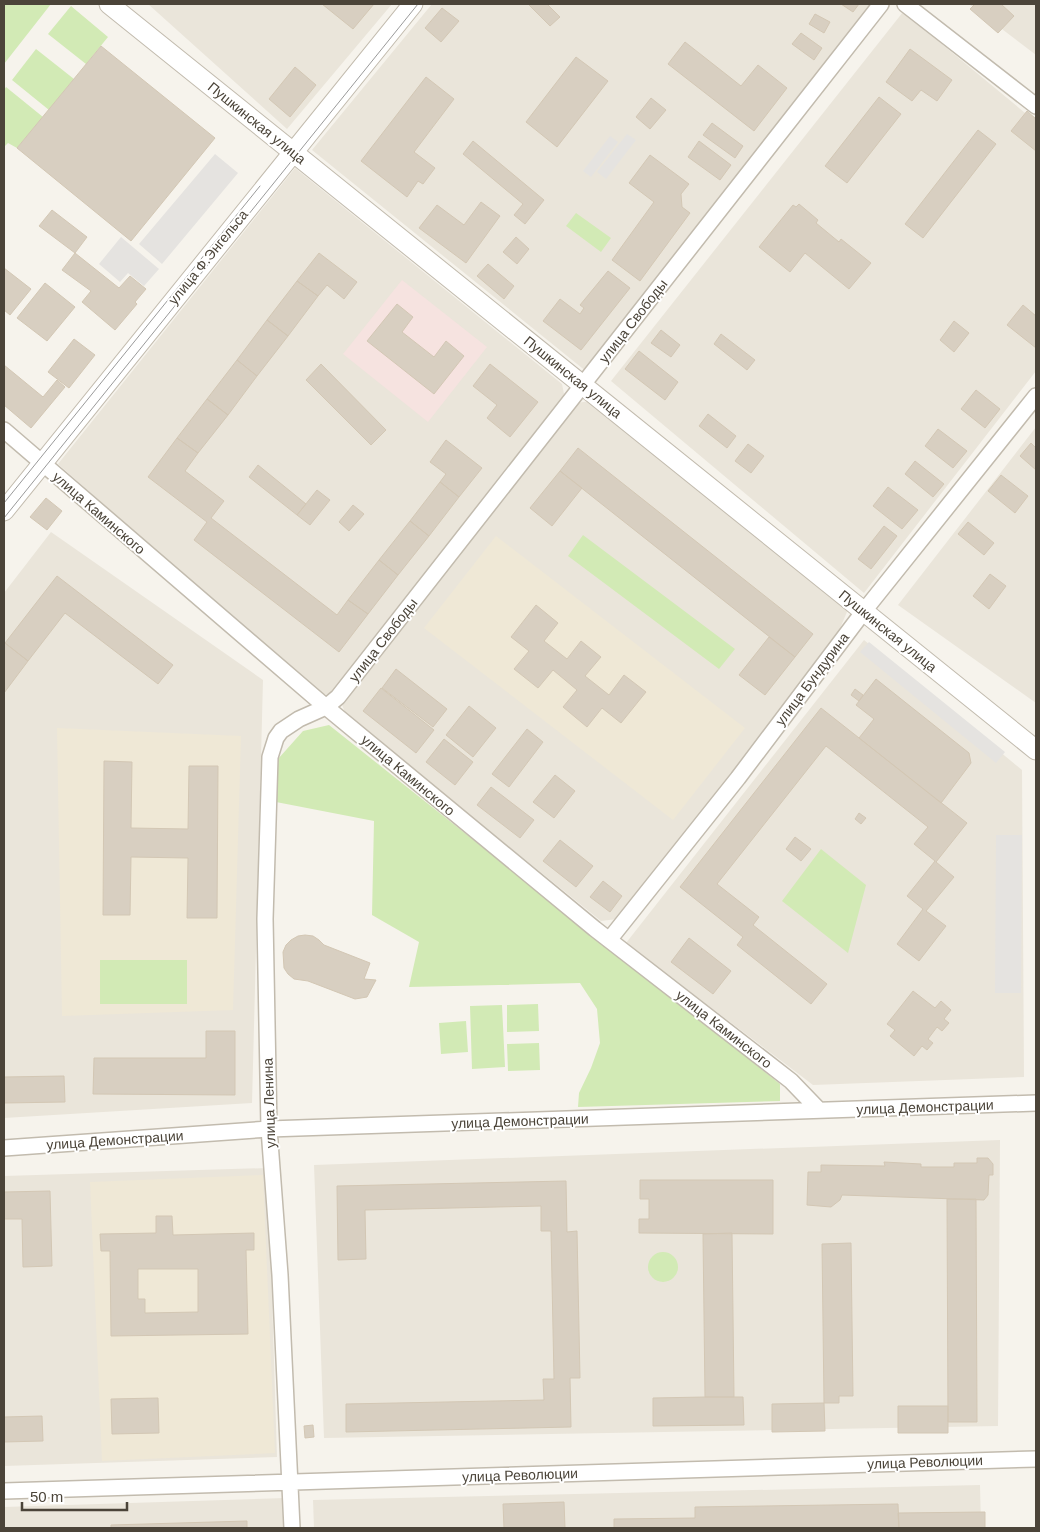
<svg xmlns="http://www.w3.org/2000/svg" width="1040" height="1532" font-family="Arial,sans-serif">
	<style>
		.residential { fill: #eae5da }
		.education { fill: #efe8d6 }
		.medical { fill: #f6e3e0 }
		.green { fill: #d2eab5 }
		.parking { fill: #e5e3e0 }
		.building { fill: #d8cfc1; stroke: #d3c7b4; fill-rule: evenodd }
		.lines { fill: none; stroke-linecap: round; stroke-linejoin: round }
		.minor-casing { stroke: #c2bbae; stroke-width: 18 }
		.tertiary-casing { stroke: #c2bbae; stroke-width: 21 }
		.minor { stroke: #fff; stroke-width: 15 }
		.tertiary { stroke: #fff; stroke-width: 19 }
		.tram { stroke: #9a9a9a; stroke-width: 1 }
		.labels { text-anchor: middle; dominant-baseline: central; stroke-width: 4; stroke-linejoin: round; paint-order: stroke }
		.street-label { font-size: 14px; fill: #4b4439; stroke: #fff }
	</style>
	<rect width="100%" height="100%" fill="#f6f3ec"/>
	<path class="residential" d="M148,4H392L287,129Z
		M432,4H874L587,372L312,150Z
		M969,4H1036V55Z
		M903,12L1036,122V371L864,593L611,381Z
		M295,168L562,384L564,394L333,695L319,694L58,464Z
		M590,401L849,607L839,631L757,742L617,919L601,921L346,715L341,702L577,403Z
		M1036,427V703L898,605Z
		M51,532L263,680L252,1103L4,1118V593Z
		M864,640L1022,770L1024,1077L813,1085L626,943Z
		M1000,1140L998,1426L324,1438L314,1165Z
		M268,1168L277,1457L4,1466V1176Z
		M980,1485L981,1528H314L313,1500Z
		M285,1498L286,1528H4V1507Z"/>
	<path class="education" d="M496,536L745,728L673,820L424,628Z
		M57,728L241,736L233,1010L62,1016Z
		M263,1175L275,1453L102,1461L90,1182Z"/>
	<path class="medical" d="M402,280L487,347L428,422L343,354Z"/>
	<path class="green" d="M4,4H51L4,64Z
		M71,6L108,37L86,64L48,34Z
		M36,49L74,79L49,110L12,80Z
		M6,87L43,117L17,148L8,143L4,147V90Z
		M576,213L611,238L601,252L566,226Z
		M583,535L735,649L719,669L568,556Z
		M329,725L780,1084V1101L578,1107L579,1093L591,1068L600,1043L597,1009L580,983L409,987L419,942L372,915L374,821L276,802L278,759L303,731Z
		M821,849L866,885L848,953L782,901Z
		M100,960H187V1004H100Z
		M538,1004L539,1031L507,1032V1005Z
		M502,1005L505,1067L472,1069L470,1006Z
		M466,1021L468,1052L441,1054L439,1023Z
		M539,1043L540,1070L508,1071L507,1044Z
		M648 1267a15 15 0 1 1 30 0a15 15 0 1 1-30 0Z"/>
	<path class="parking" d="M627,134L636,140L606,179L597,172Z
		M610,136L618,142L591,177L583,171Z
		M215,154L238,173L162,264L139,244Z
		M121,237L159,269L144,286L128,273L120,282L99,264Z
		M869,642L1005,752L996,763L860,652Z
		M996,835H1022L1021,993H995Z"/>
	<path class="building" d="M322,4H374L353,29Z
		M528,4H547L560,17L550,26Z
		M841,4H859L853,12Z
		M975,4H1001L1014,16L998,33L970,9Z
		M442,8L459,21L441,42L425,28Z
		M815,14L830,22L824,33L809,24Z
		M801,33L822,48L814,60L792,44Z
		M685,42L741,86L758,65L787,88L754,131L668,64Z
		M101,46L215,138L131,241L17,148Z
		M910,49L952,80L937,101L921,90L912,101L886,82Z
		M576,57L608,81L557,147L526,122Z
		M295,67L316,85L290,117L269,99Z
		M426,77L454,99L414,152L435,168L423,184L418,181L407,197L361,161Z
		M879,97L901,114L847,183L825,166Z
		M651,98L666,110L650,129L636,117Z
		M1027,111L1036,119V151L1011,131Z
		M712,123L743,146L735,158L703,135Z
		M978,130L996,144L923,238L905,224Z
		M473,141L544,200L525,224L514,215L523,204L463,154Z
		M699,141L731,165L720,180L688,157Z
		M650,155L689,184L681,194L682,207L690,213L640,281L612,260L654,202L629,183Z
		M481,202L500,216L466,263L419,228L437,205L464,225Z
		M799,204L818,220L816,223L839,242L841,239L871,263L849,289L805,253L790,272L759,247L793,205L796,207Z
		M52,210L87,237L75,253L39,226Z
		M516,237L529,249L517,264L503,252Z
		M75,253L119,288L130,276L146,289L135,302L137,304L115,330L82,302L91,291L62,270Z
		M319,253L357,282L344,299L327,285L318,296L297,281Z
		M488,264L514,286L504,299L477,276Z
		M4,268L31,289L10,315L4,310Z
		M608,271L630,288L581,350L543,321L560,299L580,314L584,308L580,305Z
		M297,281L318,296L288,336L267,320Z
		M45,283L75,307L47,341L17,318Z
		M397,304L413,317L402,332L434,357L446,341L464,356L434,394L367,341Z
		M1023,305L1036,316V348L1007,325Z
		M267,320L288,336L257,376L237,360Z
		M954,321L969,333L954,352L940,340Z
		M661,330L680,345L671,357L651,343Z
		M721,334L755,360L747,370L714,344Z
		M74,339L95,355L69,388L48,372Z
		M639,351L678,382L665,400L625,369Z
		M237,360L257,376L228,415L207,399Z
		M321,364L386,430L371,445L306,380Z
		M490,364L538,402L510,437L487,418L497,405L473,386Z
		M4,365L43,397L57,380L65,387L31,428L4,405Z
		M976,390L1000,409L985,428L961,409Z
		M207,399L228,415L198,453L177,438Z
		M708,414L736,436L727,448L699,426Z
		M938,429L967,451L953,468L925,446Z
		M177,438L198,453L185,471L224,501L211,518L337,615L348,600L368,614L339,652L194,540L207,522L148,477Z
		M446,440L482,468L459,497L440,482L446,474L430,462Z
		M1031,443L1036,448V470L1020,456Z
		M748,444L764,456L751,473L735,461Z
		M578,448L813,634L795,657L560,471Z
		M915,461L944,484L933,497L905,474Z
		M258,465L306,504L297,515L249,477Z
		M560,471L582,488L552,526L530,508Z
		M1001,475L1028,496L1015,513L988,491Z
		M440,482L459,497L429,536L410,521Z
		M888,487L918,510L902,529L873,506Z
		M317,490L330,500L310,525L297,515Z
		M46,498L62,511L47,530L30,517Z
		M353,505L364,514L349,531L339,522Z
		M410,521L429,536L398,575L379,560Z
		M968,522L994,543L984,555L958,534Z
		M884,526L897,536L871,569L858,559Z
		M379,560L398,575L368,614L348,600Z
		M990,574L1006,586L989,609L973,596Z
		M57,576L173,665L158,684L65,613L28,661L5,643Z
		M536,605L558,623L544,641L567,659L581,641L601,657L585,676L609,695L624,675L646,692L621,723L602,708L587,727L563,707L577,690L553,670L538,688L514,669L529,651L511,637Z
		M769,637L795,657L765,695L739,675Z
		M5,643L28,661L4,693V645Z
		M396,669L447,709L433,727L382,688Z
		M876,679L969,753L971,763L941,803L859,738L874,719L856,705Z
		M381,688L434,730L416,753L363,711Z
		M855,689L863,695L859,701L851,695Z
		M469,706L496,728L473,757L446,735Z
		M821,708L967,823L936,862L954,877L926,911L946,926L919,961L897,944L923,909L907,896L935,861L914,844L928,827L826,746L717,884L759,917L753,925L827,984L811,1004L737,945L743,937L680,887Z
		M527,729L543,742L509,787L492,774Z
		M444,739L473,762L455,785L426,762Z
		M104,761L132,762L131,828L188,829L189,766H218L217,918H187L188,858L131,857L130,915H103Z
		M555,775L575,791L554,818L533,802Z
		M491,787L534,820L520,838L477,805Z
		M859,813L866,818L861,824L855,819Z
		M795,837L811,849L801,861L786,849Z
		M560,840L593,866L576,887L543,861Z
		M603,881L622,896L610,912L590,897Z
		M305,935L313,936L319,940L324,945L370,963L364,979L376,980L367,997L355,999L308,981L294,979L288,974L284,968L283,952L286,945L291,940L298,936Z
		M689,938L731,971L713,994L671,962Z
		M913,991L935,1008L941,1001L951,1010L944,1019L949,1023L942,1031L937,1027L928,1039L933,1043L927,1050L922,1046L914,1056L890,1036L895,1030L887,1024Z
		M206,1031H235V1095L93,1094L94,1058H206Z
		M64,1076L65,1102L4,1103V1077Z
		M977,1158H988L993,1164V1175H989L988,1195L984,1200L842,1195L840,1200L831,1207L807,1205L808,1172H821V1165L885,1166L884,1162L921,1164V1167H954V1163H977Z
		M640,1180H773V1234L639,1233V1219H649V1199H640Z
		M566,1181L567,1232L577,1231L580,1378H570L571,1427L346,1432V1404L544,1400L543,1379H554L551,1231H541V1206L365,1210L366,1259L338,1260L337,1186Z
		M50,1191L52,1266L23,1267L22,1219H4V1192Z
		M947,1199H976L977,1422H948Z
		M156,1216H172L173,1235L254,1233V1250H246L248,1334L111,1336L110,1251H101L100,1234L156,1233ZM138,1269H198V1312L145,1313V1299H138Z
		M732,1233L734,1397H705L703,1234Z
		M851,1243L853,1396H839V1403H824L822,1244Z
		M705,1397H743L744,1425L653,1426V1398Z
		M158,1398L159,1433L112,1434L111,1399Z
		M824,1403L825,1431L772,1432V1404Z
		M898,1406H948V1433H898Z
		M42,1416L43,1441L4,1442V1417Z
		M313,1425L314,1437L305,1438L304,1426Z
		M564,1502L565,1528H504L503,1504Z
		M898,1504L899,1528H614V1519L695,1518V1507Z
		M985,1512V1528H899L898,1513Z
		M247,1521V1528H111V1525Z"/>
	<g class="lines">
		<defs>
			<path id="minor" d="M905,4L1036,106
				M4,430L326,707L595,929L791,1081L819,1110
				M609,940L738,778L864,611L1036,396
				M4,1148L269,1129L1036,1103
				M4,1491L1036,1459
				M292,1528L280,1275L269,1129L265,919L270,757L276,738L281,731L299,719L326,707L338,697L881,4"/>
			<path id="tertiary" d="M109,4L1036,750
				M4,511L413,4"/>
		</defs>
		<use href="#minor" class="minor-casing"/>
		<use href="#tertiary" class="tertiary-casing"/>
		<use href="#minor" class="minor"/>
		<use href="#tertiary" class="tertiary"/>
		<path class="tram" d="M4,503L260,186
			M4,518L418,4"/>
	</g>
	<g class="labels">
		<g class="street-label">
			<text transform="translate(257 123) rotate(39)">Пушкинская улица</text>
			<text transform="translate(208 257) rotate(-51)">улица Ф.Энгельса</text>
			<text transform="translate(633 321) rotate(-52)">улица Свободы</text>
			<text transform="translate(573 377) rotate(39)">Пушкинская улица</text>
			<text transform="translate(99 513) rotate(41)">улица Каминского</text>
			<text transform="translate(888 631) rotate(39)">Пушкинская улица</text>
			<text transform="translate(383 640) rotate(-52)">улица Свободы</text>
			<text transform="translate(812 679) rotate(-53)">улица Бундурина</text>
			<text transform="translate(408 775) rotate(40)">улица Каминского</text>
			<text transform="translate(724 1029) rotate(38)">улица Каминского</text>
			<text transform="translate(269 1103) rotate(-92)">улица Ленина</text>
			<text transform="translate(925 1107) rotate(-2)">улица Демонстрации</text>
			<text transform="translate(520 1121) rotate(-2)">улица Демонстрации</text>
			<text transform="translate(115 1140) rotate(-4)">улица Демонстрации</text>
			<text transform="translate(925 1462) rotate(-2)">улица Революции</text>
			<text transform="translate(520 1475) rotate(-2)">улица Революции</text>
		</g>
	</g>
	<rect width="1040" height="1532" fill="none" stroke="#4b4439" stroke-width="10"/>
	<path d="M22 1502v8h105v-8" fill="none" stroke="#4b4439" stroke-width="2.5"/>
	<text x="30" y="1502" font-size="15" fill="#4b4439" stroke="#ffffff" stroke-width="4" paint-order="stroke">50 m</text>
</svg>
